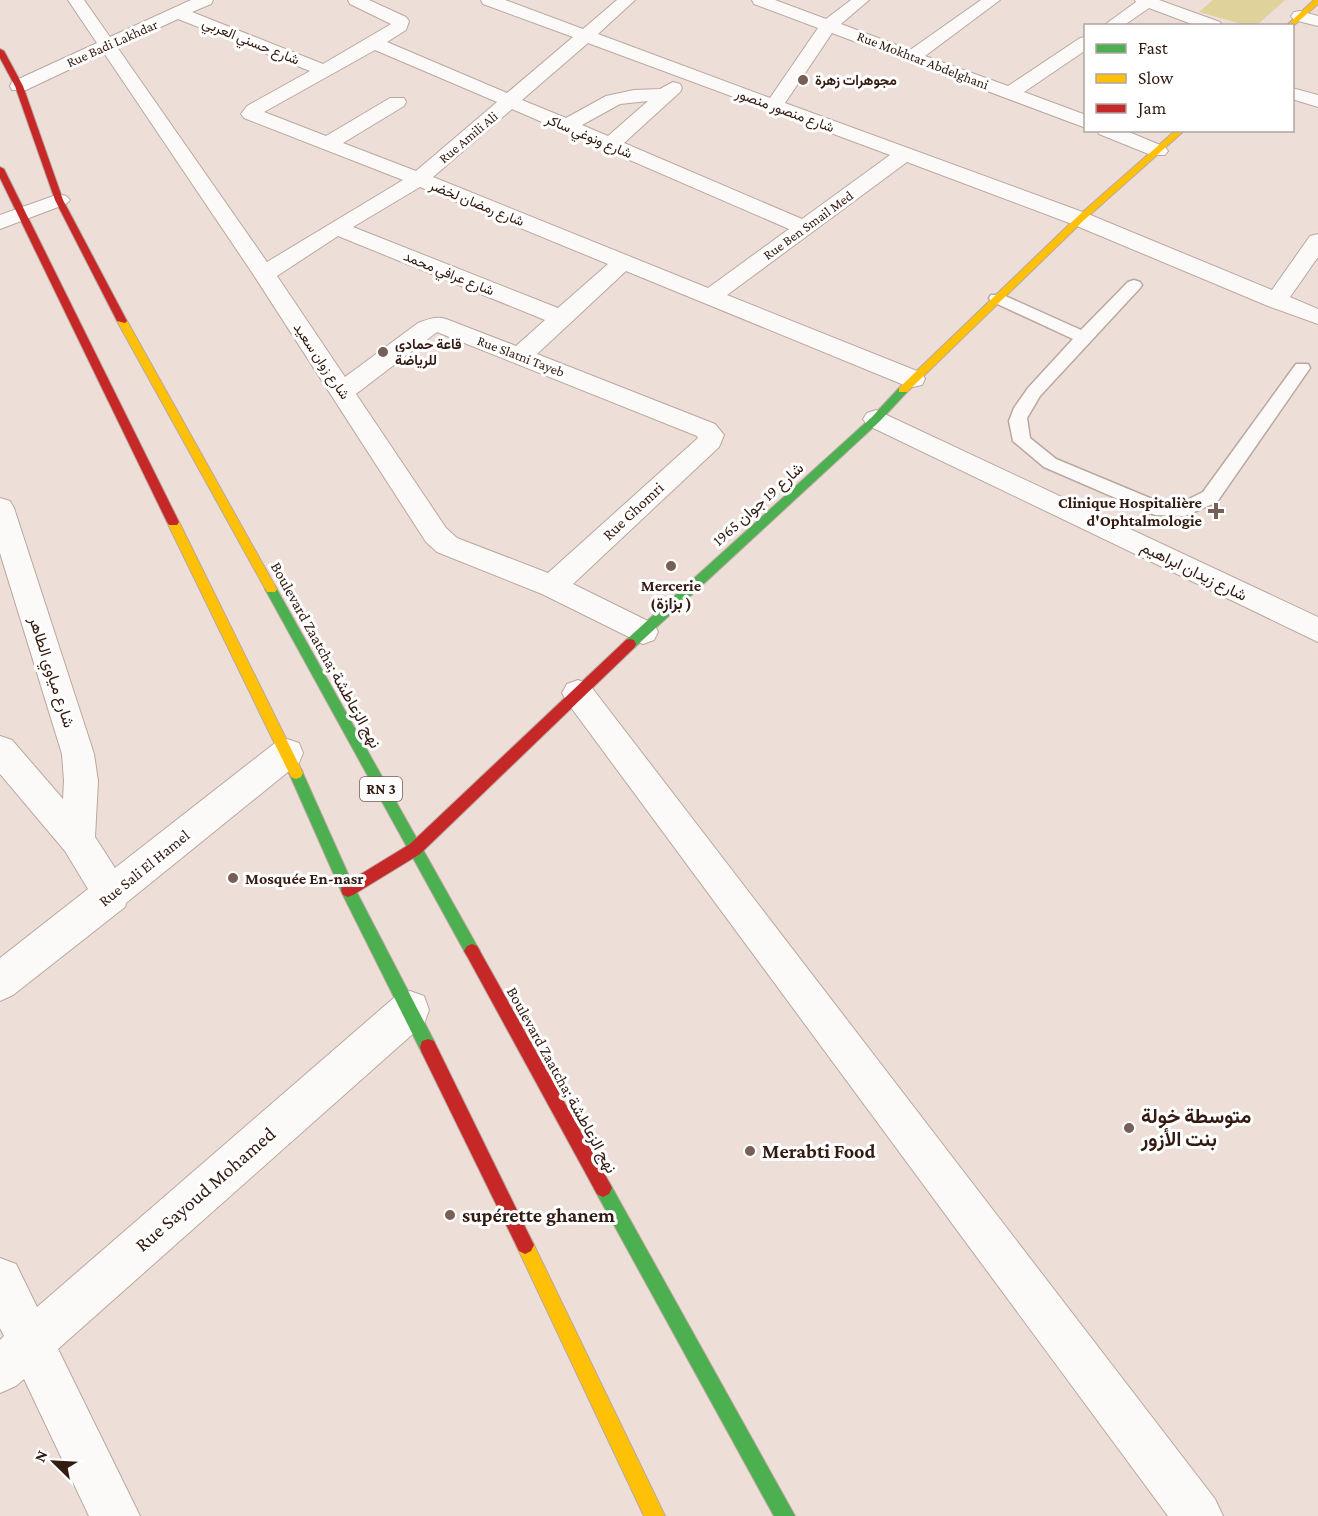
<svg xmlns="http://www.w3.org/2000/svg" width="1318" height="1516" font-family="'Crimson Pro',Vazirmatn,serif">
	<style>
		.green { fill: #dfd29b }
		.lines { fill: none; stroke-linecap: round; stroke-linejoin: round }
		.lane-casing { stroke: #baa8a0; stroke-width: 3 }
		.street-casing { stroke: #baa8a0; stroke-width: 2 }
		.fast-casing { stroke: #baa8a0; stroke-width: 2 }
		.slow-casing { stroke: #baa8a0; stroke-width: 2 }
		.jam-casing { stroke: #baa8a0; stroke-width: 2 }
		.lane { fill: #fcfaf9; fill-rule: evenodd }
		.street { fill: #fcfaf9; fill-rule: evenodd }
		.fast { fill: #4caf50; fill-rule: evenodd }
		.slow { fill: #ffc107; fill-rule: evenodd }
		.jam { fill: #c62828; fill-rule: evenodd }
		.poi-dot { fill: #755f57; stroke: #fff; stroke-width: 2 }
		.labels { text-anchor: middle; dominant-baseline: central; stroke-width: 6; stroke-linejoin: round; paint-order: stroke }
		.far-street-label { font-size: 14px; fill: #341b11; stroke: #fff }
		.far-poi-label { font-size: 14px; font-weight: bold; fill: #341b11; stroke: #fff; text-anchor: start }
		.shield { fill: #fff; stroke: #715f58; stroke-width: 1.5 }
		.shield-label { font-size: 15px; font-weight: bold; fill: #341b11 }
		.poi-label { font-size: 16px; font-weight: bold; fill: #341b11; stroke: #fff; text-anchor: end }
		.street-label { font-size: 16px; fill: #341b11; stroke: #fff }
		.near-poi-label { font-size: 20px; font-weight: bold; fill: #341b11; stroke: #fff; text-anchor: start }
		.near-street-label { font-size: 20px; fill: #341b11; stroke: #fff }
	</style>
	<rect width="100%" height="100%" fill="#edded8"/>
	<path class="green" d="M1213,0H1285L1257,25H1245L1199,12Z"/>
	<g class="lines">
		<defs>
			<path id="lane" d="M1134,280L1140,282L1142,285L1140,288L1040,396L1027,418L1030,438L1056,459L1157,501L1183,502L1203,492L1296,364H1308L1310,368L1217,502L1185,516L1155,515L1044,467L1013,441L1009,421L1014,408L1028,388L1073,339L991,301L989,298L991,295H1003L1081,330L1128,282Z"/>
			<path id="street" d="M68,0H84L110,37L191,0H213L211,4L192,12L323,64L391,24L350,4L348,0H369L406,17L409,21L406,30L387,42L507,93L573,37L483,4L481,0H505L583,29L617,0H635L598,34L770,98L818,28L754,4L752,0H775L826,19L851,0H869L841,24L910,50L981,0H1000L925,56L1008,86L1080,38L1086,37V50L1024,92L1086,115V128L832,33L785,103L1088,214L1272,290L1310,236L1318,234V257L1290,297L1318,309V324L1268,306L1072,224L907,162L727,295L922,373L925,379L922,385L913,387L904,385L626,271L537,354L715,424L724,435L719,447L573,584L654,624L658,632L654,640L643,644L542,594L437,552L426,542L253,274L104,53L26,90H12L10,86L12,82L97,43ZM178,19L310,71L247,106L241,114L244,118L403,180L267,262L117,47ZM588,43L890,155L802,219L624,143L680,92L682,88L680,84L673,82L660,89L634,90L606,96L566,118L522,100ZM375,50L497,102L416,171L343,143L404,106L406,102L404,98H390L326,136L264,112ZM648,101L608,136L582,125L620,104ZM512,109L789,229L708,288L433,177ZM420,187L608,264L558,308L353,227ZM338,236L545,320L516,346L446,319C436,316 428,319 418,323L345,377L277,276ZM437,332L697,436L698,438L548,573L457,538L446,528L356,394Z
				M1135,0H1159L1220,22L1222,26H1197L1149,8L1123,26H1103L1136,2Z
				M1300,11L1318,16V26L1294,20L1291,16L1294,12Z
				M1292,88L1318,95V107L1292,99Z
				M1097,130H1124L1165,147L1168,151L1165,155H1151L1099,134Z
				M59,194L66,196L70,200L66,204L0,229V215Z
				M876,410L1318,617V642L867,425L863,419L867,413Z
				M0,498L10,501L14,508L94,754L98,781L95,837L115,868L275,743L287,739L299,743L303,753L299,763L126,903L125,907L13,995L0,1001V958L88,889L65,851L0,774V736L12,740L63,799L64,781L62,754L0,553Z
				M578,680L589,684L1215,1499L1223,1516H1168L567,702L562,693L567,684Z
				M410,991L424,996L429,1010L424,1024L58,1349L140,1516H89L24,1379L16,1386L0,1393V1340L4,1336L0,1328V1258L16,1264L37,1307L396,996Z"/>
			<path id="fast" d="M903,387L907,388V392L880,421L634,648H626L624,644L626,640L872,417L899,388Z
				M271,584L275,586L477,946L480,951L477,956L472,958L467,956L265,589Z
				M296,767L301,769L353,885L434,1041L436,1047L434,1053L428,1055L422,1053L343,895L289,773L291,769Z
				M603,1179L609,1182L795,1516H774L597,1194L594,1188L597,1182Z"/>
			<path id="slow" d="M1314,0H1318V4L1292,27L1286,26Z
				M1176,130H1185L1083,221L907,392H899V388L1077,217Z
				M122,318L127,321L275,586L277,589L275,592H267L117,321Z
				M173,518L179,522L301,769L303,773L301,777L296,779L291,777L167,522Z
				M525,1236L531,1239L665,1516H644L519,1251L516,1245L519,1239Z"/>
			<path id="jam" d="M0,49L4,51L23,86L63,200L127,321L125,323L117,321L55,200L15,86L0,58Z
				M0,167L4,169L179,522L177,525H169L167,522L0,178Z
				M630,639L634,640L636,644L634,648L420,854L353,895L348,897L343,895L341,890L343,885L410,844L626,640Z
				M472,944L477,946L609,1182L612,1188L609,1194L603,1197L597,1194L467,956L464,951L467,946Z
				M428,1039L434,1041L531,1239L534,1245L531,1251L525,1254L519,1251L422,1053L420,1047L422,1041Z"/>
		</defs>
		<use href="#lane" class="lane-casing"/>
		<use href="#street" class="street-casing"/>
		<use href="#fast" class="fast-casing"/>
		<use href="#slow" class="slow-casing"/>
		<use href="#jam" class="jam-casing"/>
		<use href="#lane" class="lane"/>
		<use href="#street" class="street"/>
		<use href="#fast" class="fast"/>
		<use href="#slow" class="slow"/>
		<use href="#jam" class="jam"/>
	</g>
	<g class="poi-dot">
		<circle cx="803" cy="80" r="6"/>
		<circle cx="383" cy="352" r="6"/>
		<path d="M1213 502h6v6h6v6h-6v6h-6v-6h-6v-6h6z"/>
		<circle cx="671" cy="566" r="6"/>
		<circle cx="233" cy="878" r="6"/>
		<circle cx="1129" cy="1128" r="6"/>
		<circle cx="750" cy="1151" r="6"/>
		<circle cx="450" cy="1215" r="6"/>
	</g>
	<g class="labels">
		<g class="far-street-label">
			<text transform="translate(251 41) rotate(22)">شارع حسني العربي</text>
			<text transform="translate(112 43) rotate(-24)">Rue Badi Lakhdar</text>
			<text transform="translate(923 60) rotate(21)">Rue Mokhtar Abdelghani</text>
			<text transform="translate(785 110) rotate(20)">شارع منصور منصور</text>
			<text transform="translate(589 136) rotate(23)">شارع ونوغي ساكر</text>
			<text transform="translate(468 137) rotate(-40)">Rue Amili Ali</text>
			<text transform="translate(477 203) rotate(22)">شارع رمضان لخضر</text>
			<text transform="translate(808 225) rotate(-36)">Rue Ben Smail Med</text>
			<text transform="translate(449 273) rotate(22)">شارع عرافي محمد</text>
			<text transform="translate(521 356) rotate(21)">Rue Slatni Tayeb</text>
			<text transform="translate(322 361) rotate(56)">شارع زوان سعيد</text>
		</g>
		<g class="far-poi-label">
			<text x="815" y="80">مجوهرات زهرة</text>
			<text x="395" y="344">قاعة حمادي<tspan x="395" dy="16">للرياضة</tspan></text>
		</g>
		<rect class="shield" x="360" y="777" width="42" height="24" rx="4.5"/>
		<g class="shield-label">
			<text x="381" y="789">RN 3</text>
		</g>
		<g class="poi-label">
			<text x="1202" y="502">Clinique Hospitalière<tspan x="1202" dy="18">d'Ophtalmologie</tspan></text>
			<text x="671" y="585" text-anchor="middle">Mercerie<tspan x="671" dy="18">(بزازة )</tspan></text>
			<text x="245" y="878" text-anchor="start">Mosquée En-nasr</text>
		</g>
		<g class="street-label">
			<text transform="translate(758 504) rotate(-42)">شارع 19 جوان 1965</text>
			<text transform="translate(633 511) rotate(-43)">Rue Ghomri</text>
			<text transform="translate(1194 571) rotate(26)">شارع زيدان ابراهيم</text>
			<text transform="translate(326 655) rotate(61)">Boulevard Zaatcha; نهج الزعاطشة</text>
			<text transform="translate(52 672) rotate(72)">شارع مياوي الطاهر</text>
			<text transform="translate(144 868) rotate(-39)">Rue Sali El Hamel</text>
			<text transform="translate(562 1080) rotate(61)">Boulevard Zaatcha; نهج الزعاطشة</text>
		</g>
		<g class="near-poi-label">
			<text x="1141" y="1116">متوسطة خولة<tspan x="1141" dy="23">بنت الأزور</tspan></text>
			<text x="762" y="1151">Merabti Food</text>
			<text x="462" y="1215">supérette ghanem</text>
		</g>
		<g class="near-street-label">
			<text transform="translate(205 1189) rotate(-41)">Rue Sayoud Mohamed</text>
		</g>
	</g>
	<rect x="1084" y="24" width="210" height="108" fill="#ffffff" stroke="#aea4a0" stroke-width="1.5"/>
	<rect x="1096" y="44" width="30" height="9" fill="#4caf50" stroke="#aea4a0" stroke-width="1.5"/>
	<text x="1138" y="54" font-size="18" fill="#341b11">Fast</text>
	<rect x="1096" y="74" width="30" height="9" fill="#ffc107" stroke="#aea4a0" stroke-width="1.5"/>
	<text x="1138" y="84" font-size="18" fill="#341b11">Slow</text>
	<rect x="1096" y="104" width="30" height="9" fill="#c62828" stroke="#aea4a0" stroke-width="1.5"/>
	<text x="1138" y="114" font-size="18" fill="#341b11">Jam</text>
	<g transform="translate(54 1462) rotate(294)" stroke="#ffffff" stroke-width="4.5" paint-order="stroke">
	<path d="M0-4.5L10 22L0 15L-10 22Z" fill="#341b11"/>
	<text y="-9" font-size="16" font-weight="bold" text-anchor="middle" fill="#341b11">N</text>
	</g>
</svg>
